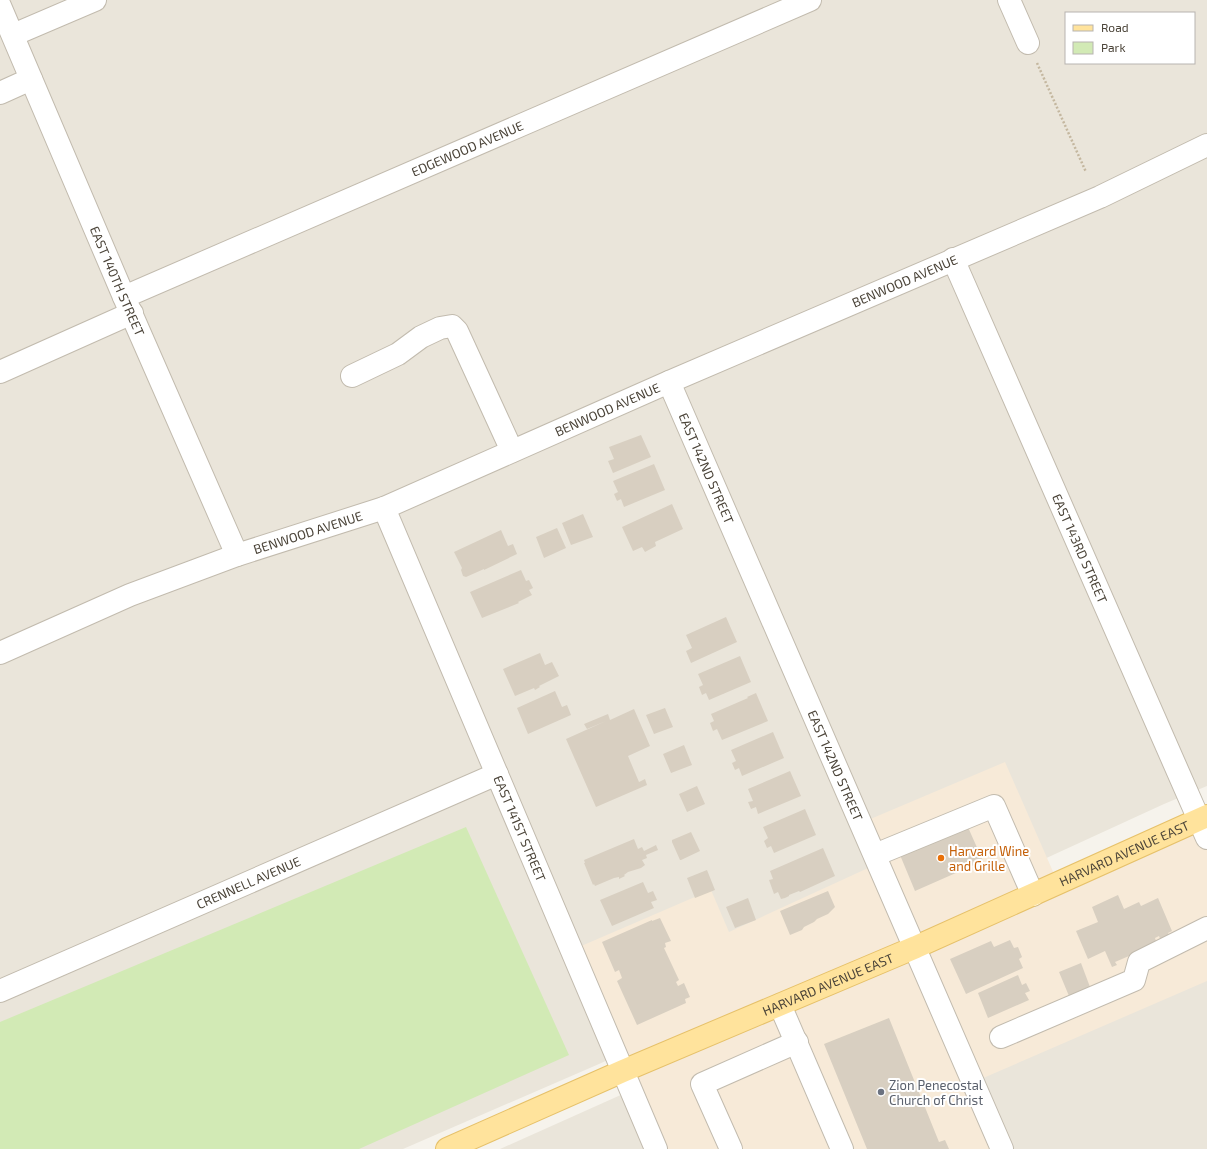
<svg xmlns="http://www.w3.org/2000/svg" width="1207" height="1149" font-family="'Exo 2',sans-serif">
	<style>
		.residential { fill: #eae5da; fill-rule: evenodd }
		.commercial { fill: #f7ead8 }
		.green { fill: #d2eab5 }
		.building { fill: #d8cfc1 }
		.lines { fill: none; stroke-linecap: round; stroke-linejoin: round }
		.minor-casing { stroke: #c2bbae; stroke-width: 24 }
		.major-casing { stroke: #e6c16a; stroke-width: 24 }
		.path { stroke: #c4b79f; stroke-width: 2.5; stroke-dasharray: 2 2; stroke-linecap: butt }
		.minor { stroke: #fff; stroke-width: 22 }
		.major { stroke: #ffe39c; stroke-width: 22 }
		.food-dot { fill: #e8710a; stroke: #fff; stroke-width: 1.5 }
		.worship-dot { fill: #6b7280; stroke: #fff; stroke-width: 1.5 }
		.labels { text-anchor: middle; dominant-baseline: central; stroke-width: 4; stroke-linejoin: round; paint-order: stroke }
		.street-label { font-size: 13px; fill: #4b4439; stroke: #fff }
		.food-label { font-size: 13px; fill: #c56008; stroke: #fff; text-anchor: start }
		.worship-label { font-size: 13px; fill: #5b616d; stroke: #fff; text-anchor: start }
	</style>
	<rect width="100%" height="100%" fill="#f6f3ec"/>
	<path class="residential" d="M0,0H1207V786L1164,804L599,1064L403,1149H0ZM1066,13H1194V63H1066Z
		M1207,980V1149H984L963,1086Z
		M643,1085L669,1149H500Z"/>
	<path class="commercial" d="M1005,762L1058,883L1207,816V981L974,1082L1002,1149H657L572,950L711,890L729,932L879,863L861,823Z"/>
	<path class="green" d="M466,827L569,1055L359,1149H0V1022Z"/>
	<path class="building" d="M641,435L651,457L613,473L608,461L614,459L609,447Z
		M654,464L665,490L624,507L621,499L617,501L614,494L618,492L613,481Z
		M672,504L683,529L655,542L656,546L645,552L642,547L633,551L622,527Z
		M583,514L593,537L571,545L562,523Z
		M557,528L566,548L544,558L536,537Z
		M501,530L508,546L513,544L517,554L484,570V569L466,577L463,576L461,570L462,568L454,552Z
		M521,570L526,581L529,580L533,588L529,590L532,595L518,602L519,603L482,618L470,592Z
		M726,617L737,642L691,663L686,651L692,648L686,635Z
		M540,653L545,665L552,662L559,676L539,686L540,687L535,690L534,688L515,696L503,669Z
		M740,656L751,682L709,700L706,693L702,695L699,687L703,685L698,674Z
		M555,691L562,707L567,705L571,715L528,734L517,708Z
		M756,693L768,721L722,740L717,729L713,731L710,723L714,721L711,714L748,698L747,697Z
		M665,708L673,727L654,734L646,715Z
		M634,709L650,746L628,756L639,782L645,779L647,785L596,807L566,739L606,721L587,729L584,724L608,714L610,720Z
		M773,732L784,758L742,776L739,768L735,770L732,763L736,761L731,750Z
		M684,745L692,765L671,773L663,754Z
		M790,771L801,796L758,814L756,807L751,809L748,802L753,801L748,789Z
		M697,786L705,804L687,812L679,794Z
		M805,809L816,835L774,853L771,846L767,848L764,841L768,838L763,827Z
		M967,825L983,861L915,891L900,855Z
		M691,832L700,851L681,860H680L672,842V840Z
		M634,839L638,849L642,847L644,851L656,845L658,850L646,855L647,858L642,860L645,865L641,868L628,872L624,875L625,876L619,879V877L614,878L595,886L594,884L593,885L584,863H585L584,860Z
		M823,848L835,876L800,892L799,891L789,895V896L785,898L781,899L778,892L774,894L769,880L773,879L770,871Z
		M707,870L715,890L695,898L687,878Z
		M643,882L648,893L653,891L657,900L651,902L654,908L612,926L600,900Z
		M828,891L835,907L828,914L817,919L814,922L804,927L802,930L790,935L780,911Z
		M1118,895L1124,909L1139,902L1141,906L1158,898L1172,931L1168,933L1170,938L1161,941L1159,936L1155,938L1157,944L1115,962L1117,965L1112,967L1105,951L1088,959L1076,931L1098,922L1092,907Z
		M748,898L756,920L735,928L726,907Z
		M660,918L671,941L665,943L666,947L664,948L679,980L676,982L678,986L684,983L690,997L685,999L686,1003L637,1025L617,981L622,978L619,970L615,972L602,942L652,920V921Z
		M1010,940L1014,948L1018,947L1022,957L1019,959L1023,968L966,994L950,959L991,941L994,947Z
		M1081,963L1090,987L1069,996L1059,972Z
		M1018,975L1022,985L1026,983L1030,991L1025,993L1029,1000L988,1018L978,993Z
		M889,1018L939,1142L945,1140L949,1149H867L824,1044Z"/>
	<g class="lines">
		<defs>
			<g id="minor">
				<path d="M1009,0L1028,43"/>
				<path id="s1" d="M0,6L124,297L237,555"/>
				<path d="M13,35L95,0"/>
				<path d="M0,93L31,79"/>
				<path id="s2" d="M953,259L1207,838"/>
				<path id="s3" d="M124,297L810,0"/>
				<path d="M0,372L132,313"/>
				<path d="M352,376L398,354L421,337L440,328L452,326L457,331L512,451"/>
				<path id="s4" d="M669,382L1002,1149"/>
				<path id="s5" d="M384,508L656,1149"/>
				<path id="s6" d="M0,653L130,595L237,555L384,508L669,382L1100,197L1207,145"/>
				<path d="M875,855L994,806L1033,895"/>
				<path id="s7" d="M0,991L497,774"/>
				<path d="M780,1005L842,1149"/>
				<path d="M1001,1037L1134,980L1139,962L1207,928"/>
				<path d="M731,1149L702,1084L797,1042"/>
			</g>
			<g id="major">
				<path id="s8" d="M447,1149L623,1071L916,947L1207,816"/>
			</g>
		</defs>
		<use href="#minor" class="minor-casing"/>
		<use href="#major" class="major-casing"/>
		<path class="path" d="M1037,63L1086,172"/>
		<use href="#minor" class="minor"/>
		<use href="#major" class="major"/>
	</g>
	<circle class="food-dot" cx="941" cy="858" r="4"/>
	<circle class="worship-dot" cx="881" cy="1092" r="4"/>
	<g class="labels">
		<g class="street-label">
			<text stroke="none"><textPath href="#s3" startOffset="374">EDGEWOOD AVENUE</textPath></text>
			<text stroke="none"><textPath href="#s6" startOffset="979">BENWOOD AVENUE</textPath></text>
			<text stroke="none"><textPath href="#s1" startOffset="299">EAST 140TH STREET</textPath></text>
			<text stroke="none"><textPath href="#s6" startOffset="655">BENWOOD AVENUE</textPath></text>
			<text stroke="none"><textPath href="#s4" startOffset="94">EAST 142ND STREET</textPath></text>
			<text stroke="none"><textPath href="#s6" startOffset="331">BENWOOD AVENUE</textPath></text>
			<text stroke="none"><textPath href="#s2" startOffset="316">EAST 143RD STREET</textPath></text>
			<text stroke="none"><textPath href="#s4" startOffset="418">EAST 142ND STREET</textPath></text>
			<text stroke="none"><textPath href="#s5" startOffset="348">EAST 141ST STREET</textPath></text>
			<text stroke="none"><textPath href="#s8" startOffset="739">HARVARD AVENUE EAST</textPath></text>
			<text stroke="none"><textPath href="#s7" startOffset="271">CRENNELL AVENUE</textPath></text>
			<text stroke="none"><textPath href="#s8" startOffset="415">HARVARD AVENUE EAST</textPath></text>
		</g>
		<g class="food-label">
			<text x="949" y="851">Harvard Wine<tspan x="949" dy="15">and Grille</tspan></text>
		</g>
		<g class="worship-label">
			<text x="889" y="1085">Zion Penecostal<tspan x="889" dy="15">Church of Christ</tspan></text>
		</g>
	</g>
	<rect x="1065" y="12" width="130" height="52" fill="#ffffff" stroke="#b7b4b0"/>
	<rect x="1073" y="25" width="20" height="6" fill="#ffe39c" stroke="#b7b4b0"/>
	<text x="1101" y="32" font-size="12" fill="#4b4439">Road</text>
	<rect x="1073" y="42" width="20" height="12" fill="#d2eab5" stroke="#b7b4b0"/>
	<text x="1101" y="52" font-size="12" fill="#4b4439">Park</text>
</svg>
